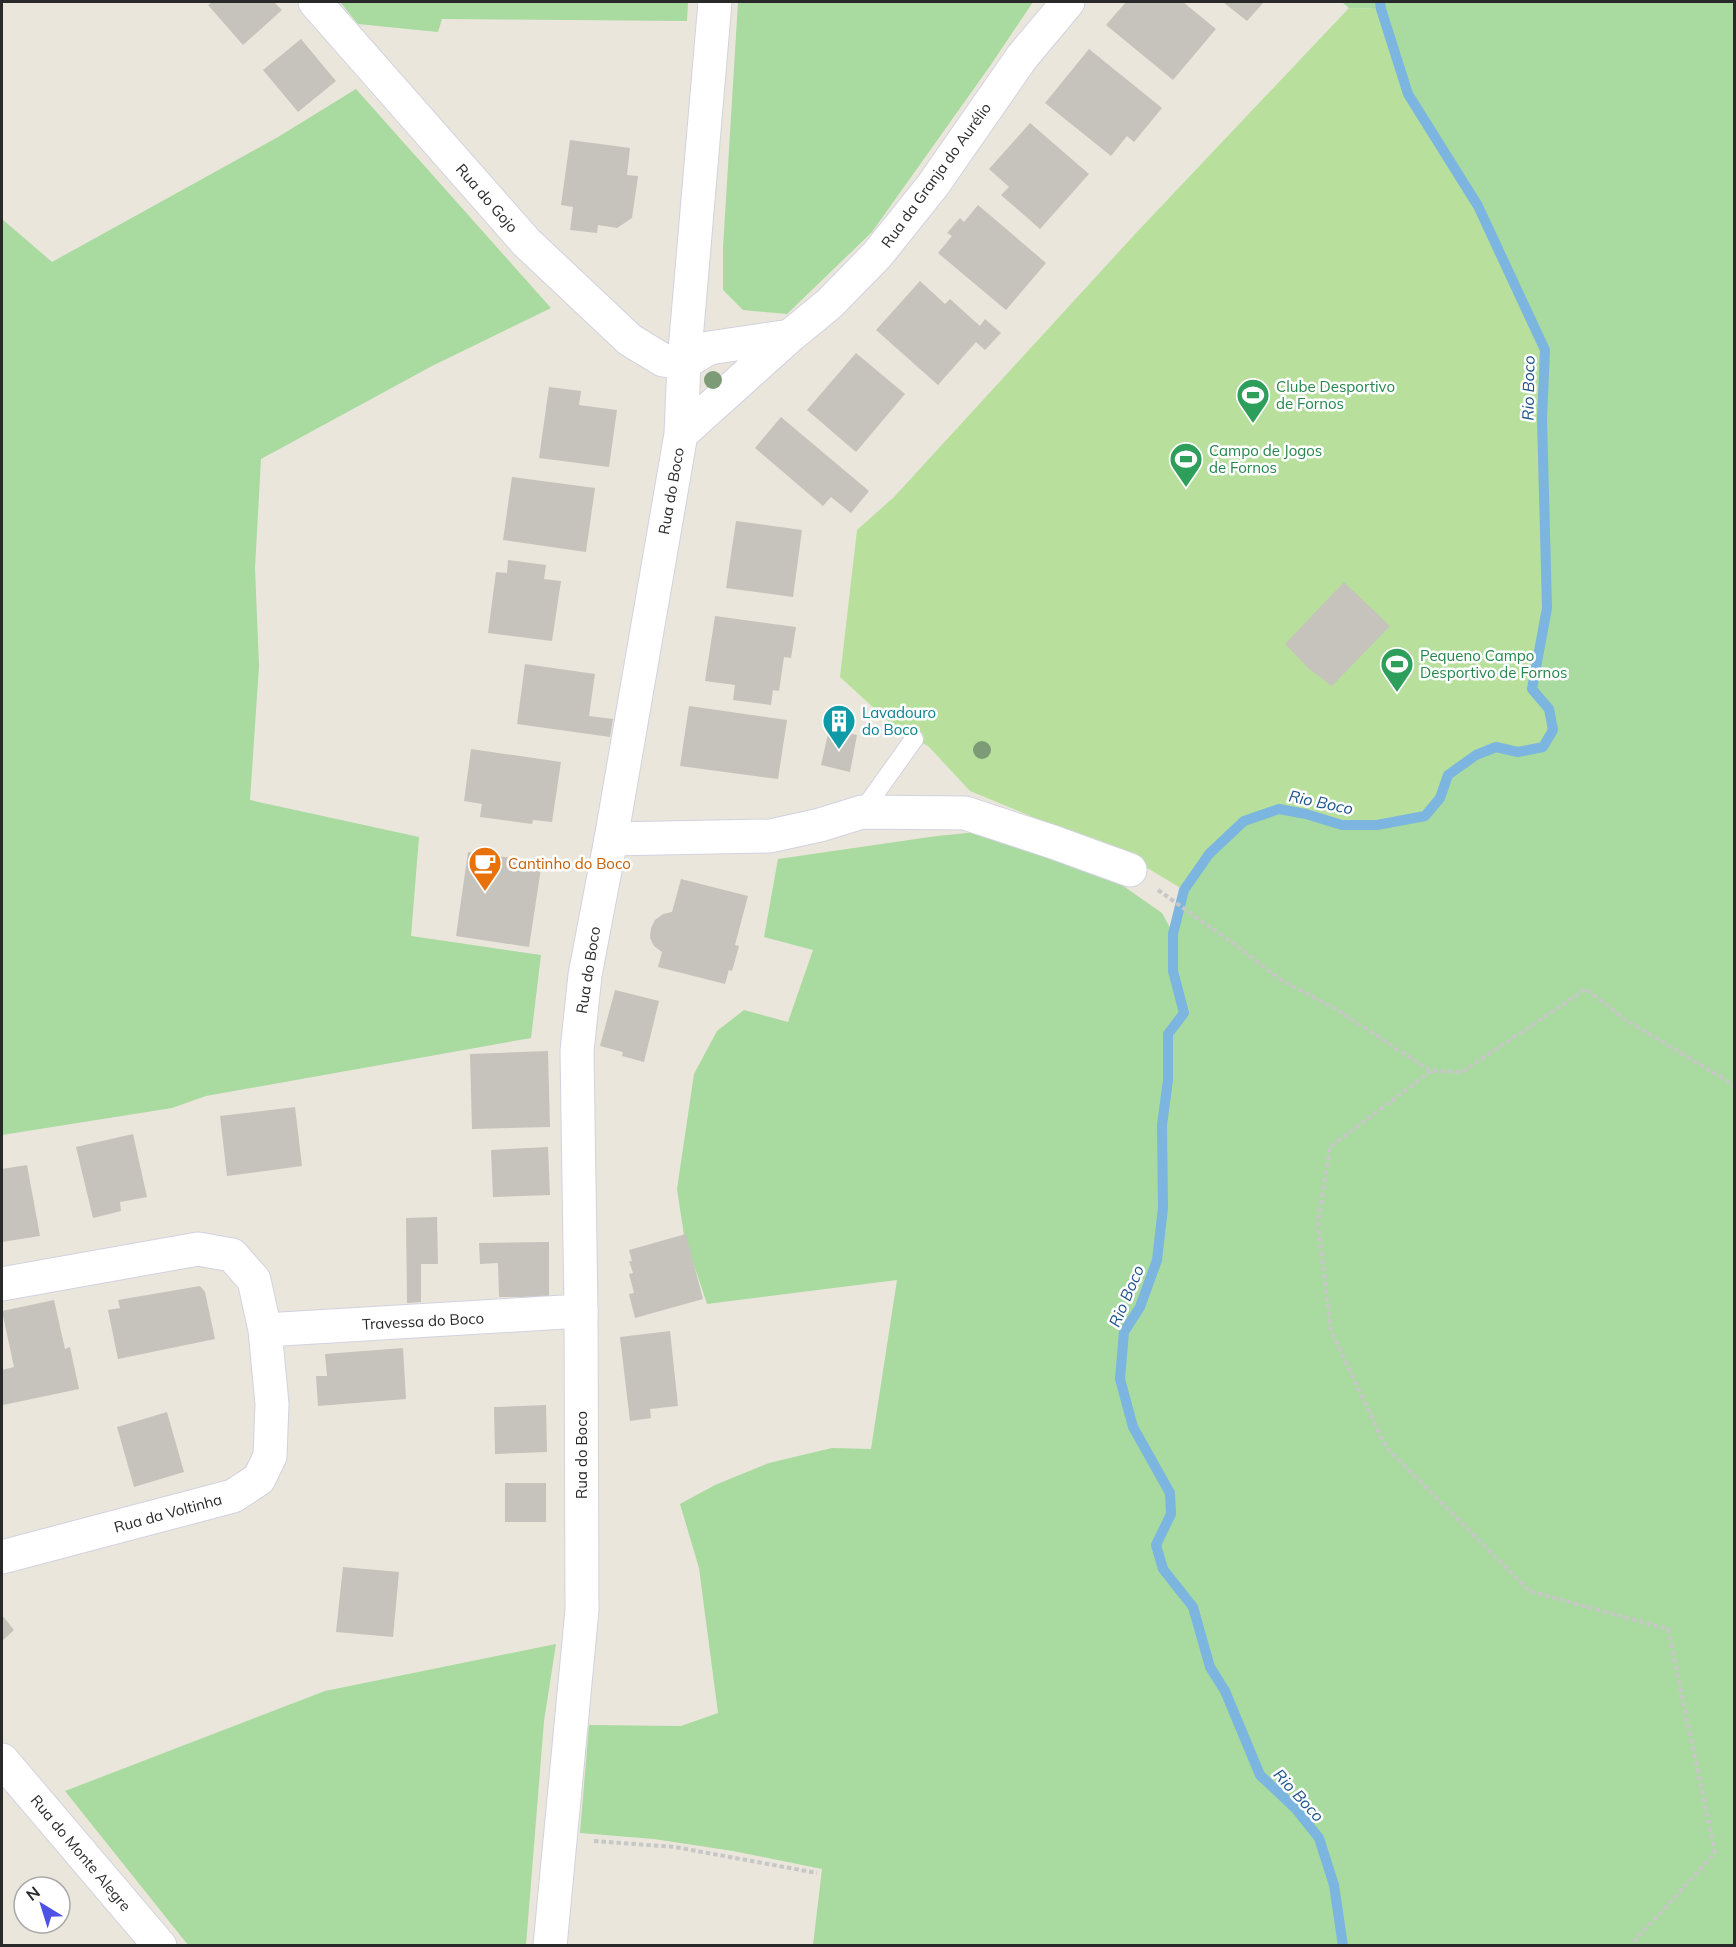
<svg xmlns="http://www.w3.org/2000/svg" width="1736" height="1947" font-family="Mulish,sans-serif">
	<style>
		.green { fill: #a9da9f }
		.pitch { fill: #b8e09c }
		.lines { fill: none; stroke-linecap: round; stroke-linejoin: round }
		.stream { stroke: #7bb5e0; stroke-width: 10 }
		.building { fill: #c5c3bc }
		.service-casing { stroke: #d2d2e0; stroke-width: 20 }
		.minor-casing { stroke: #d2d2e0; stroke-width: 35 }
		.tertiary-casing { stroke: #d2d2e0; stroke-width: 35 }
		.path { stroke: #c7c7c7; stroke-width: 4; stroke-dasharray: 4.5 3; stroke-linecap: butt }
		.service { stroke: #fff; stroke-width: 18 }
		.minor { stroke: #fff; stroke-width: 33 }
		.tertiary { stroke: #fff; stroke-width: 33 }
		.tree { fill: #7d9b76 }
		.labels { text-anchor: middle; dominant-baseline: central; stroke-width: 5; stroke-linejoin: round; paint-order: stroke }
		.street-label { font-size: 15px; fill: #292929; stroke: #fff }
		.leisure-label { font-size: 15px; fill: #27864d; stroke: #fff; text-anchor: start }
		.culture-label { font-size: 15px; fill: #0d838f; stroke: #fff; text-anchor: start }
		.food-label { font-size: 15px; fill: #c56008; stroke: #fff; text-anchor: start }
		.water-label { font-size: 16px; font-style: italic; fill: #1c528a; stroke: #fff }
	</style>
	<rect width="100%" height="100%" fill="#eae6dc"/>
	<path class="green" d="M340,2H688L687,21L442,19L438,32L358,24Z
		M738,2H1033L990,66L872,232L787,314L743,310L723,290V248Z
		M1342,2H1734V1945H813L822,1869L733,1851L654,1839L580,1833L589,1725L681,1726L718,1713L699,1568L680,1504L715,1485L769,1463L832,1448L871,1449L897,1280L707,1304L684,1235L677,1189L694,1074L717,1031L744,1010L788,1022L813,950L764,937L778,859L937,836L987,831L1119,883L1162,913L1173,933L1184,890L1209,854L1244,821L1279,809L1342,825L1440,798L1448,775L1476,755L1496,747L1518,752L1543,747L1553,730L1549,709L1532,689L1547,608L1478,206L1408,94L1381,9L1349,8Z
		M356,89L551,308L432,366L261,459L255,568L259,666L250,800L419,837L411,936L541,955L531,1038L206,1096L172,1108L2,1135V219L52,262L278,137Z
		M556,1644L544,1721L526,1945H188L65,1791L325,1691Z"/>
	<path class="pitch" d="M1349,8L1381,9L1408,94L1478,206L1545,350L1547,608L1532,689L1549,709L1553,730L1543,747L1518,752L1496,747L1476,755L1448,775L1440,798L1425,816L1377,825H1342L1279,809L1244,820L1209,854L1184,890L1127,856L970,791L928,746L899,731L840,677L857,530L894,497L1136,233Z"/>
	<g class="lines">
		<path class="stream" d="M1343,1946L1334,1885L1319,1838L1295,1808L1260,1775L1225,1691L1210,1667L1193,1607L1163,1569L1156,1545L1171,1514L1170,1493L1133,1427L1120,1379L1124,1332L1140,1307L1157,1260L1163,1208L1162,1125L1168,1080V1034L1184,1013L1173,971V934L1184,890L1209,854L1244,821L1279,809L1306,814L1342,825H1377L1425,816L1440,798L1448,775L1476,755L1496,747L1518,752L1543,747L1553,730L1549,709L1532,689L1547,608L1542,419L1545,350L1478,206L1408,94L1381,9L1380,2"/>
	</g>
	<path class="building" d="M213,2H274L282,10L243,45L208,5Z
		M1126,2H1183L1216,29L1173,80L1106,25Z
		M1223,2H1264L1247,21Z
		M301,39L336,81L298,112L263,70Z
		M1089,49L1162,108L1134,142L1127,136L1111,156L1045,103Z
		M1030,123L1089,174L1040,229L1001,195L1009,187L989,169Z
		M570,140L630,148L627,175L638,176L632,218L617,228L598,225L597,233L570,230L573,207L561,205Z
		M978,205L1046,263L1006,310L938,253L952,236L947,233L960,218L964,222Z
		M920,281L945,304L950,299L980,326L985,319L1001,333L985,350L976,342L938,385L876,330Z
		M856,353L905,394L856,452L807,410Z
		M549,387L581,391L579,405L617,410L609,467L539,458Z
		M781,417L869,491L851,513L831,497L823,506L755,448Z
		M512,477L595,488L586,552L503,540Z
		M736,521L802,530L793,597L726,588Z
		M508,560L546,565L544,579L561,581L552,641L488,633L496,572L507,573Z
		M1344,582L1390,626L1332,686L1308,668L1285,644Z
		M715,616L796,627L791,658L784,657L779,691L773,690L771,705L733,700L735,685L705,681Z
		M525,664L595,674L589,716L613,719L610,737L517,724Z
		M689,706L787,720L778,779L680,766Z
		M829,729L857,735L850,772L821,765Z
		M471,749L561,762L552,822L533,820L532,824L480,817L482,804L464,801Z
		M468,852L542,862L529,947L456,936Z
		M681,879L748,896L735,945L739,946L732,971L729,970L725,984L658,967L662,952L654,946L650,938L651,928L655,920L663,914L672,912Z
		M615,990L659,1001L644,1062L622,1056L623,1052L600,1046Z
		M548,1051L550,1127L472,1129L470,1054Z
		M295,1107L302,1166L227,1176L220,1116Z
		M133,1134L147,1197L120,1202L121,1211L93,1218L76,1147Z
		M548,1147L550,1195L493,1197L491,1150Z
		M27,1165L40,1236L2,1242V1169Z
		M437,1217L438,1264H421V1302L407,1303L406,1218Z
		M686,1234L703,1299L635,1318L629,1294L634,1293L629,1274L633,1273L629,1261H632L629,1250Z
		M549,1242V1297H499L498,1263L480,1264L479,1243Z
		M200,1286L205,1292L215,1339L118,1359L108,1310L120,1308L118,1300Z
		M54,1300L65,1349L70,1347L79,1389L3,1405L2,1370L14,1367L2,1311Z
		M670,1331L678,1406L650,1409L651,1418L630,1421L620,1337Z
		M403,1348L406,1399L318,1406L316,1376H327L325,1354Z
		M546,1405L547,1452L495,1454L494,1407Z
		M167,1412L184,1472L134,1487L117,1427Z
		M505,1483H546V1522H505Z
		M343,1567L399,1572L393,1637L336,1632Z
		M2,1615L14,1630L2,1641Z"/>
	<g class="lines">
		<defs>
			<path id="service" d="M862,812L914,739"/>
			<path id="minor" d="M315,2L526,242L630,340L663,360L684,363
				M611,839L770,836L820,825L862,812L965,813L1053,842L1130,870
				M2,1284L198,1249L232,1255L254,1280L265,1330L272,1404L270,1456L259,1479L233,1496L2,1557
				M265,1330L581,1311"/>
			<path id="tertiary" d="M684,363L709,348L790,336
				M681,434L790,336L829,304L877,255L933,185L1022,57L1068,2
				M2,1760L160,1946
				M550,1946L582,1610L581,1311L577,1051L585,975L611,839L681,434L684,363L715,2"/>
		</defs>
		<use href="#service" class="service-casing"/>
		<use href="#minor" class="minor-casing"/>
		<use href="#tertiary" class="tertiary-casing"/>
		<path class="path" d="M1158,890L1238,947L1281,980L1334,1008L1431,1071L1462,1072L1586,989L1626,1020L1734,1085
			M1431,1071L1330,1147L1318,1224L1331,1331L1386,1447L1529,1591L1668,1629L1715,1853L1630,1946
			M594,1841L675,1847L817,1873"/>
		<use href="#service" class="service"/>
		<use href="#minor" class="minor"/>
		<use href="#tertiary" class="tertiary"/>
	</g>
	<g class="tree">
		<circle cx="713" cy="380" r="9"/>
		<circle cx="982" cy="750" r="9"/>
	</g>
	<defs>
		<symbol id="stadium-pin" viewBox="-11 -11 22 30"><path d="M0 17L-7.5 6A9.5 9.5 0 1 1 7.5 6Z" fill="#2e9e5b" stroke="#fff"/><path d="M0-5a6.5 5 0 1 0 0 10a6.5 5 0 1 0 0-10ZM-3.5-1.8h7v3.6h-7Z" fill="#fff"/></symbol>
		<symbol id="building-pin" viewBox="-11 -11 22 30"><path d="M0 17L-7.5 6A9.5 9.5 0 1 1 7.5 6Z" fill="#0f9aa8" stroke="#fff"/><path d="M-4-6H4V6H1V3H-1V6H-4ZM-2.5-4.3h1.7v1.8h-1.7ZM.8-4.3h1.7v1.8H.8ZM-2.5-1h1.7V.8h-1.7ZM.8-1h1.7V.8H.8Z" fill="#fff"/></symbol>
		<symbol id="cafe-pin" viewBox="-11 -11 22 30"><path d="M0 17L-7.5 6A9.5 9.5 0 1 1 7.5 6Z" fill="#e8710a" stroke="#fff"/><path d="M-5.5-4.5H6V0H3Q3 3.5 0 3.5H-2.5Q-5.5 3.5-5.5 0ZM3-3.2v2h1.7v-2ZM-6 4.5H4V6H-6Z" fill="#fff"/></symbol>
	</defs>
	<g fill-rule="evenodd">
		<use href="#stadium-pin" x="1234" y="376" width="38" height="52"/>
		<use href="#stadium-pin" x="1167" y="440" width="38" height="52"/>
		<use href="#stadium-pin" x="1378" y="645" width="38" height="52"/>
		<use href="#building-pin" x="820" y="702" width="38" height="52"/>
		<use href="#cafe-pin" x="466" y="844" width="38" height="52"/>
	</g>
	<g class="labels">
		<g class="street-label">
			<text transform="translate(936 175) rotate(-54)">Rua da Granja do Aurélio</text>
			<text transform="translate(487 198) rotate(49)">Rua do Gojo</text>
			<text transform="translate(671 491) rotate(-80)">Rua do Boco</text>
			<text transform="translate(588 970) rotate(-81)">Rua do Boco</text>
			<text transform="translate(423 1321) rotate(-3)">Travessa do Boco</text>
			<text transform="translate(581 1455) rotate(-90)">Rua do Boco</text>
			<text transform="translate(168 1513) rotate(-15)">Rua da Voltinha</text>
			<text transform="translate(81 1853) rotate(50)">Rua do Monte Alegre</text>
		</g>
		<g class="leisure-label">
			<text x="1276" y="386">Clube Desportivo<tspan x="1276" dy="17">de Fornos</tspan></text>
			<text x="1209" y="450">Campo de Jogos<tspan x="1209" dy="17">de Fornos</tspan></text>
			<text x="1420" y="655">Pequeno Campo<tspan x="1420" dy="17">Desportivo de Fornos</tspan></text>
		</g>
		<g class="culture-label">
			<text x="862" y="712">Lavadouro<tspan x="862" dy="17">do Boco</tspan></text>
		</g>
		<g class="food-label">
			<text x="508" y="863">Cantinho do Boco</text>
		</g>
		<g class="water-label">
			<text transform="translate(1528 388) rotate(-89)">Rio Boco</text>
			<text transform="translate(1321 802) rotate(12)">Rio Boco</text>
			<text transform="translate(1126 1296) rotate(-67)">Rio Boco</text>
			<text transform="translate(1299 1795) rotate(47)">Rio Boco</text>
		</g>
	</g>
	<rect width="1736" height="1947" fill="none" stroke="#292929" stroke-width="6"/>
	<g transform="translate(42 1905) rotate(322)"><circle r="28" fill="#ffffff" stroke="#a9a9a9" stroke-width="1.5"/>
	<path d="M0-4.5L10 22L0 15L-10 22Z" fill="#4e52e5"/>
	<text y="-9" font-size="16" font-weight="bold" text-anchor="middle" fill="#292929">N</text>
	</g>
</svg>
